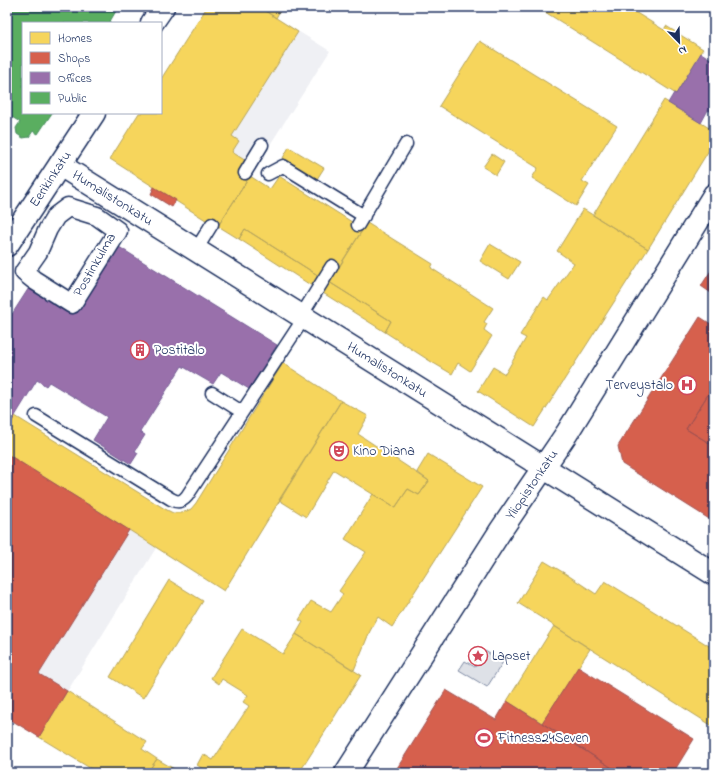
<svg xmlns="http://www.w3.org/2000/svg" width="721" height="780" font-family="'Indie Flower',sans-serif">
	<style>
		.built { fill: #eff0f4 }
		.green { fill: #dee1e7; stroke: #7c88a2 }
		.homes { fill: #f6d55c; stroke: #b4a35d }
		.shops { fill: #d6604d; stroke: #9e5152 }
		.offices { fill: #9970ab; stroke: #735c94 }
		.public { fill: #5aae61; stroke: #478860 }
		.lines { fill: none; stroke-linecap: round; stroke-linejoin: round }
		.service-casing { stroke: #1b2f5e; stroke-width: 15 }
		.pedestrian-casing { stroke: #1b2f5e; stroke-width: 21 }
		.minor-casing { stroke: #1b2f5e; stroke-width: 25 }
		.tertiary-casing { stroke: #1b2f5e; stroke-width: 25 }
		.service { stroke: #fff; stroke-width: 12 }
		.pedestrian { stroke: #fff; stroke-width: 18 }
		.minor { stroke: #fff; stroke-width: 22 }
		.tertiary { stroke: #fff; stroke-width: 22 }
		.labels { text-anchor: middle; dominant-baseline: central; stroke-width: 4; stroke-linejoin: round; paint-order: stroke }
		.street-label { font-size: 14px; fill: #1b2f5e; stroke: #fff }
		.poi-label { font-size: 14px; fill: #1b2f5e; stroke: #fff; text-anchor: start }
	</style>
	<rect width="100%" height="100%" fill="#fff"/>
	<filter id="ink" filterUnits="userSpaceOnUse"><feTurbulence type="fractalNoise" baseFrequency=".025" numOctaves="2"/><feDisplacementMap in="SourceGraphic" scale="8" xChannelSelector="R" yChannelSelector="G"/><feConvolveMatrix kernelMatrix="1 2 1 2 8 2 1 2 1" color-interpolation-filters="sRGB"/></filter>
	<g filter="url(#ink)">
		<path class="built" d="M207,7H259L330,51L218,226L165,194L161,113V79Z
			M7,454L129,530L156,548L39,737L11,720Z"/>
		<path class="green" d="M485,651L503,662L487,687L459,670L465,661L475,667Z"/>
		<path class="homes" d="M207,7H259L298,32L232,136L239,141L232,152L246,161L250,176L218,226L212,224L110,159L139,113H161V79Z
			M259,7H282L276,18Z
			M537,7H631L630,9L664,30L666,26L703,49L700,53H701L676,94Z
			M480,41L617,126L582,181L589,185L576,206L532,178L538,168L439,106Z
			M664,100L714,131V142L648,249L593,215Z
			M289,147L324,168L317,179L283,158Z
			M492,154L504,162L496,175L483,167Z
			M250,176L270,189L279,176L363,229L338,269L327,263L319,276L245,229L239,239L218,226Z
			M583,209L648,249L534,427L478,391L493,367L505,374L526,338L520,335L544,297L548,300L574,263L557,251Z
			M367,223L433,264L431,268L493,308L484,322L487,324L484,330L492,336L470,371L458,363L452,374L430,361L385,332L391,321L329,282Z
			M245,229L319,276L312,286L239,239Z
			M490,244L520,262L509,279L480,261Z
			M329,282L391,321L385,332L323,293Z
			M283,363L341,401L224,591L129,530L7,454V429L15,416L165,509L173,513H182L191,509L196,503Z
			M341,401L368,416L358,434L429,481L419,495L408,489L395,508L334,470L306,517L279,500Z
			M428,454L482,487L392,627L378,617L370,631L354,670L296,634L303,622L299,620L311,601L331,612L343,594L339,591L366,552L345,539L373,494L395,508L408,489L419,495L429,481L417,472Z
			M544,561L566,574L596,594L605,581L714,649V727L518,603Z
			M169,580L203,601L143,698L110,677Z
			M554,626L590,649L542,723L507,701Z
			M242,629L283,654L296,634L361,675L299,773H205L206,771L197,765L203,754L213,760L249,706L243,702L248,695L222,679L219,684L211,678Z
			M67,691L147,742L142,749L157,759L147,773H98L39,737Z
			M157,759L181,773H147Z"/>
		<path class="shops" d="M154,187L176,200L172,207L151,194Z
			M714,266V295L701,286Z
			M700,317L714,326V385L686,429L714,446V522L622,464L618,446Z
			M714,385V446L686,429Z
			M7,454L129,530L39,674L67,691L39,737L11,720L7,726Z
			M578,667L694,739L673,773H620L542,723Z
			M446,690L496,720L507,701L620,773H394Z"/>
		<path class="offices" d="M701,53L714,61V109L712,112L708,110L701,123L668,103L674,93L676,94Z
			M111,242L277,345L249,389L221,372L213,384L182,366L140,432L145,435L135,451L138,453L131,464L93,440L107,417L49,382L46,386L37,380L7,429V322L34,280L72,304Z"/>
		<path class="public" d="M7,7H109L116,11L109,23H23V113H52L38,134L33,131L29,137L23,138L17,134L16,128L20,122L7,114Z"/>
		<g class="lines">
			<defs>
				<path id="service" d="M245,173L262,145
					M268,174L283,166L364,216
					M358,225L406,144
					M196,250L212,224
					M301,316L332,266
					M212,393L242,412
					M36,416L171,499C178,503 182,502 187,496L304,318"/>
				<path id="pedestrian" d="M68,207L97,216L118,231L72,304L34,280L24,272L38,252L48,229L56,216Z"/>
				<g id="minor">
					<path id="s1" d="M346,773L501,530L567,433L714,195"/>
				</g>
				<g id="tertiary">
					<path d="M152,23L163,7"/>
					<path id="s2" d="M60,165L714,574"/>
					<path id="s3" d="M7,245L94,113"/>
				</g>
			</defs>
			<use href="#service" class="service-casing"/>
			<use href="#pedestrian" class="pedestrian-casing"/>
			<use href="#minor" class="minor-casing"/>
			<use href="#tertiary" class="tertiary-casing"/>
			<use href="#service" class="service"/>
			<use href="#pedestrian" class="pedestrian"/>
			<use href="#minor" class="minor"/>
			<use href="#tertiary" class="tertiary"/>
		</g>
	</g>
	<defs>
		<symbol id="building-ring" viewBox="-11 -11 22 22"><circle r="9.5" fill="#fff" stroke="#d1495b" stroke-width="1.5"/><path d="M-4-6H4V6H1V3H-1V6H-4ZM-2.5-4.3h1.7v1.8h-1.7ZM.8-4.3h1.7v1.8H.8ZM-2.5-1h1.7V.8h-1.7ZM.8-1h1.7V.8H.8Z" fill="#d1495b"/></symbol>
		<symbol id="hospital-ring" viewBox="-11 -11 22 22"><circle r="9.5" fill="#fff" stroke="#d1495b" stroke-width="1.5"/><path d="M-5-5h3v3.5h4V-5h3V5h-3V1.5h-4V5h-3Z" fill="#d1495b"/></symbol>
		<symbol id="theatre-ring" viewBox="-11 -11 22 22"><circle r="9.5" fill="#fff" stroke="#d1495b" stroke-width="1.5"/><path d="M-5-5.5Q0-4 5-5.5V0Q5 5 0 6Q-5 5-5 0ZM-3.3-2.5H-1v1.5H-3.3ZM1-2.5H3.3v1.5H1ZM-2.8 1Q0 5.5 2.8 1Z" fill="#d1495b"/></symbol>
		<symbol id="sight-ring" viewBox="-11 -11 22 22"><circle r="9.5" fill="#fff" stroke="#d1495b" stroke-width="1.5"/><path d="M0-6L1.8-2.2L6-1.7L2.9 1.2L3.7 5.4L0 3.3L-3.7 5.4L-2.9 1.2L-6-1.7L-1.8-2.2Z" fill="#d1495b"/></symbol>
		<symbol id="stadium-ring" viewBox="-11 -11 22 22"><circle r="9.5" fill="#fff" stroke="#d1495b" stroke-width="1.5"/><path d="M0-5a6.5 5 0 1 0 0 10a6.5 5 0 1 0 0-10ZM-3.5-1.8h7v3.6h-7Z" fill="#d1495b"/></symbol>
	</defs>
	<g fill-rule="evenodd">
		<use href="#building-ring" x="129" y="339" width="22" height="22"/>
		<use href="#hospital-ring" x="676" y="374" width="22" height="22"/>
		<use href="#theatre-ring" x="328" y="440" width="22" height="22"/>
		<use href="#sight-ring" x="467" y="645" width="22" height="22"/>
		<use href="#stadium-ring" x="473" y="727" width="22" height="22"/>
	</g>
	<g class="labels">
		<g class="street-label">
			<text stroke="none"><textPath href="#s3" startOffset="79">Eerikinkatu</textPath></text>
			<text stroke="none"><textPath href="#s2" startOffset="62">Humalistonkatu</textPath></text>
			<text transform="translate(95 265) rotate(-60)">Postinkulma</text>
			<text stroke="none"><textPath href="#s2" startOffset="386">Humalistonkatu</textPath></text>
			<text stroke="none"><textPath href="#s1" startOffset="343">Yliopistonkatu</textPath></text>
		</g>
		<g class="poi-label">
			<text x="154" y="350">Postitalo</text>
			<text x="673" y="385" text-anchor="end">Terveystalo</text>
			<text x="353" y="451">Kino Diana</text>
			<text x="492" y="656">Lapset</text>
			<text x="498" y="738">Fitness24Seven</text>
		</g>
	</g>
	<rect width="721" height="780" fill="none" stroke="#fff" stroke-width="24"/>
	<rect x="12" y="12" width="697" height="756" fill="none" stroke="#1b2f5e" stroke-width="1.5" filter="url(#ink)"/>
	<rect x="22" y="22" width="140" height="92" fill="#ffffff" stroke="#a4acbf"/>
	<rect x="30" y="32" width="20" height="12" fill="#f6d55c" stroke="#a4acbf"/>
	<text x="58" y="42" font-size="12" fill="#1b2f5e">Homes</text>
	<rect x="30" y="52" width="20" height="12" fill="#d6604d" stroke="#a4acbf"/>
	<text x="58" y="62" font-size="12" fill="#1b2f5e">Shops</text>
	<rect x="30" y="72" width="20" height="12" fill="#9970ab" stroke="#a4acbf"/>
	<text x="58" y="82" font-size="12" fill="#1b2f5e">Offices</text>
	<rect x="30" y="92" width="20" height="12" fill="#5aae61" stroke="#a4acbf"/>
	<text x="58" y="102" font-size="12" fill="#1b2f5e">Public</text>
	<g transform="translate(679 42) rotate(157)" stroke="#ffffff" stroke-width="3" paint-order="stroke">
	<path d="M0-3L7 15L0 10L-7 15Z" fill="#1b2f5e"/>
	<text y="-6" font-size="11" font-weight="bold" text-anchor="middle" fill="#1b2f5e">N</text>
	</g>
</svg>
